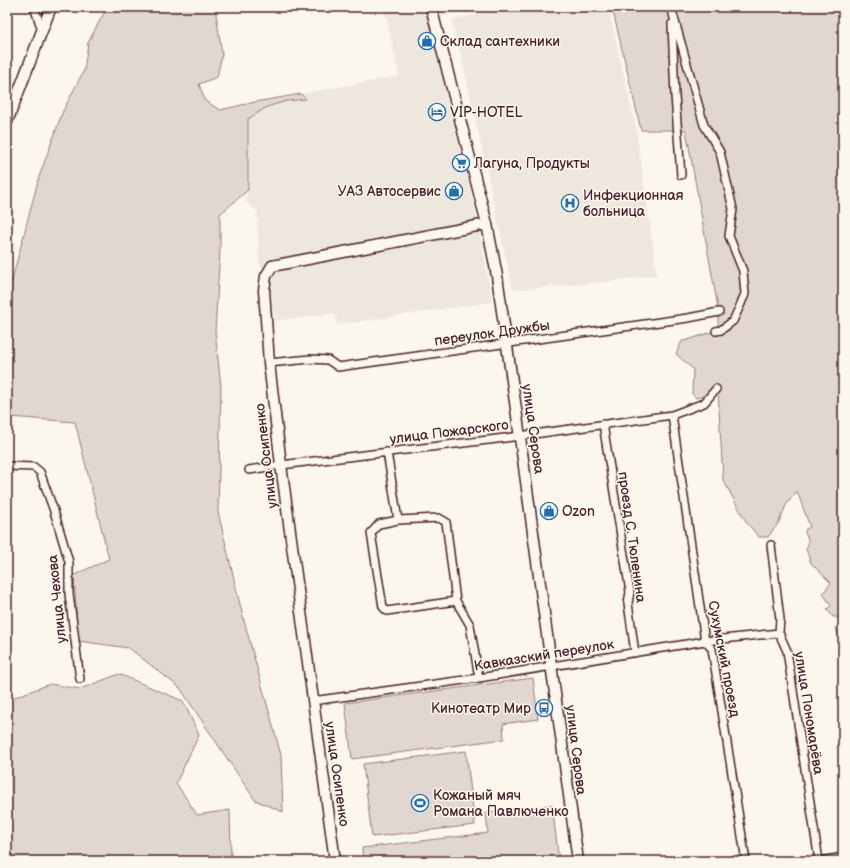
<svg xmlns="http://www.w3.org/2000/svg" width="850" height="868" font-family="'Balsamiq Sans',sans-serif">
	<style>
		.built { fill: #eee7de }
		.green { fill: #e2d7d0; stroke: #967b7e }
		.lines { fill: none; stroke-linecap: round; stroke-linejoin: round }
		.street-casing { stroke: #4a1f2b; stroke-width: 10 }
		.secondary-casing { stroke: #4a1f2b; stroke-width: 13 }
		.street { stroke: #fbf7ec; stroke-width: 7 }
		.secondary { stroke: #fbf7ec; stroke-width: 10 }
		.labels { text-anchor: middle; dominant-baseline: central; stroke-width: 3; stroke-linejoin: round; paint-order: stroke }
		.poi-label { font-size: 14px; fill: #4a1f2b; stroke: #fbf7ec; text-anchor: start }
		.street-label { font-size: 14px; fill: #4a1f2b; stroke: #fbf7ec }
	</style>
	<rect width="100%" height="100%" fill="#fbf7ec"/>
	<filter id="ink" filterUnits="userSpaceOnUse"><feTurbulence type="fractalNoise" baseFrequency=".025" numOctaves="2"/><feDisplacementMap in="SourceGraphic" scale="8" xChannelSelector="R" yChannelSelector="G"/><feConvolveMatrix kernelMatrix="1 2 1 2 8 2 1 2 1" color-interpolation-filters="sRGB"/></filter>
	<g filter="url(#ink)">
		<path class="built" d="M384,7H427L480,230L492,302L337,325L335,313L275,321L269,278L259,263L257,211L246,202L248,190V119L267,107L286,101L306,99L301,94L399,76Z
			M435,7H470L437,18Z
			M508,7H608L637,134L657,275L597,283L513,290L466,77L452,20Z"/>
		<path class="green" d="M107,7H215L222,54L217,77L199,84L205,101L220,110L255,102L301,94L306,99L286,101L267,107L248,119V190L220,214V250L215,331L221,387L218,512L243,617L281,755L283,812L255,800L180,688L129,648L78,641L74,575L109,559L75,422L9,417L7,299L39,177L63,111L84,70L88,43Z
			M612,7H834L843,23V621H840L837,617H833L827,609L831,606L823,593L831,583L811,563L806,549C809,543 809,539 805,533L806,529L810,527L797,491L786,505L779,522L768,537H759L747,523L723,480L718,390L714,384L711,392L703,396L696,398L692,394L693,369L676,354L682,341L688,340L718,330V308L686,130H641Z
			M838,626H843V643L835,628Z
			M119,674L183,701L199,735L176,783L197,815L230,810L231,861H7V700L50,684L80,689Z
			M533,678L538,719L503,724L504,739L352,759L345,703Z
			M466,751L475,825L372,837L363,764Z
			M552,805L559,861H363L362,848L488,833L486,813Z"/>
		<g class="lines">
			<defs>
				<path id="street" d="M34,7L42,30
					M671,7L704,125L720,152L733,209L729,236L743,271L745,294L739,308L733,321L721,330L716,331
					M672,24L675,96L681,175
					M269,363L310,359L328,360L338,367L688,318L719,312
					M672,415L705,641L712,649L746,861
					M603,424L630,592L628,603L635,653
					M387,452L398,520L439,518L446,522L456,601L470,625L479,678
					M7,466L34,467L40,472L54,511L69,562V594L80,679
					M249,470L281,465L505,438L672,415L704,403L716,389
					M398,520L379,524L371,533L383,607L387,611L456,601
					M771,545L780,619L779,633L787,651L819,861
					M312,701L479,678L705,641L779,633
					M820,861L843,857"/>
				<path id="secondary" d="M431,7L487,224L497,276L518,423L578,861
					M7,122L51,7
					M335,861L281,465L269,363L264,290L266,276L272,266L487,224"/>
			</defs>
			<use href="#street" class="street-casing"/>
			<use href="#secondary" class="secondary-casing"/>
			<use href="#street" class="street"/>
			<use href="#secondary" class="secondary"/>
		</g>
	</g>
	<defs>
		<symbol id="shop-ring" viewBox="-11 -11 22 22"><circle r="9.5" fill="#fbf7ec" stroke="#1f6fb2" stroke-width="1.5"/><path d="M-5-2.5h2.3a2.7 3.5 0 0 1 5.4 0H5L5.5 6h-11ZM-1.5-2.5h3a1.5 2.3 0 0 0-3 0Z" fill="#1f6fb2"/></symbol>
		<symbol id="hotel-ring" viewBox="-11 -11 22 22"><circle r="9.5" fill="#fbf7ec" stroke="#1f6fb2" stroke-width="1.5"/><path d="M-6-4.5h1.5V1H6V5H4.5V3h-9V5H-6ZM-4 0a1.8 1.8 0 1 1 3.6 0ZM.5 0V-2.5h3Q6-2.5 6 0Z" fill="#1f6fb2"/></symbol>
		<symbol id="supermarket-ring" viewBox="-11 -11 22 22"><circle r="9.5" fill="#fbf7ec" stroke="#1f6fb2" stroke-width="1.5"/><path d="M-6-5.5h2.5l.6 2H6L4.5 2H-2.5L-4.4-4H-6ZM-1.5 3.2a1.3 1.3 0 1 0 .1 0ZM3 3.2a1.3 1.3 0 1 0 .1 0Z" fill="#1f6fb2"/></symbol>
		<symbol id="hospital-ring" viewBox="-11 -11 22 22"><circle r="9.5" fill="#fbf7ec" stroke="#1f6fb2" stroke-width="1.5"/><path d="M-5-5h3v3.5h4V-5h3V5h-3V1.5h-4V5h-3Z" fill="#1f6fb2"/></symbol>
		<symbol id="bus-ring" viewBox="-11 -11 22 22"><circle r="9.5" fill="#fbf7ec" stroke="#1f6fb2" stroke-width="1.5"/><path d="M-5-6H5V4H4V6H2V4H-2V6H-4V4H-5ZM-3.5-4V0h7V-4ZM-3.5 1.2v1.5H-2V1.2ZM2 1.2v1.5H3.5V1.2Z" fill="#1f6fb2"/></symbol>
		<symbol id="stadium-ring" viewBox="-11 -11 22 22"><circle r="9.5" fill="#fbf7ec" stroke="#1f6fb2" stroke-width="1.5"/><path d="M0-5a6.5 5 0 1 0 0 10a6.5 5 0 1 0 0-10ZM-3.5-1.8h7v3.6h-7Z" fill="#1f6fb2"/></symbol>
	</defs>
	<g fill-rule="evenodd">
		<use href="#shop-ring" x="417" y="31" width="20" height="20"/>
		<use href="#hotel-ring" x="427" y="102" width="20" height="20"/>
		<use href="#supermarket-ring" x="451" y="153" width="20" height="20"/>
		<use href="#shop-ring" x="444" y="181" width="20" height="20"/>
		<use href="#hospital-ring" x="560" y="193" width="20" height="20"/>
		<use href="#shop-ring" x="539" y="501" width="20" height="20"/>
		<use href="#bus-ring" x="534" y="698" width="20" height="20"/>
		<use href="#stadium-ring" x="410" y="793" width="20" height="20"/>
	</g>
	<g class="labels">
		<g class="poi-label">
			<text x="440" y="41">Склад сантехники</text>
			<text x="450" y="112">VIP-HOTEL</text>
			<text x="474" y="163">Лагуна, Продукты</text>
			<text x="441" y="191" text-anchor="end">УАЗ Автосервис</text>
			<text x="583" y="195">Инфекционная<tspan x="583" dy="16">больница</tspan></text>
			<text x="562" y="511">Ozon</text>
			<text x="531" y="708" text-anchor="end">Кинотеатр Мир</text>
			<text x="433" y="795">Кожаный мяч<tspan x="433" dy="16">Романа Павлюченко</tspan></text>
		</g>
		<g class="street-label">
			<text transform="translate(492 333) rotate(-8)">переулок Дружбы</text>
			<text transform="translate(533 429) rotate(82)">улица Серова</text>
			<text transform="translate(449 432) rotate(-7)">улица Пожарского</text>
			<text transform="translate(266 456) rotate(-97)">улица Осипенко</text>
			<text transform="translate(632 537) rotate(82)">проезд С. Тюленина</text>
			<text transform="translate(57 599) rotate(-96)">улица Чехова</text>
			<text transform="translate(544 655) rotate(-9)">Кавказский переулок</text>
			<text transform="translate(724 659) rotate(79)">Сухумский проезд</text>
			<text transform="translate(809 713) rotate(81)">улица Пономарёва</text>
			<text transform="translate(576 750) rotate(83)">улица Серова</text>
			<text transform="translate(337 774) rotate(82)">улица Осипенко</text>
		</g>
	</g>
	<rect width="850" height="868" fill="none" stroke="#fbf7ec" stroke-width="24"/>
	<rect x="12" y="12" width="826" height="844" fill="none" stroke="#4a1f2b" stroke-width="1.5" filter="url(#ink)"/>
</svg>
